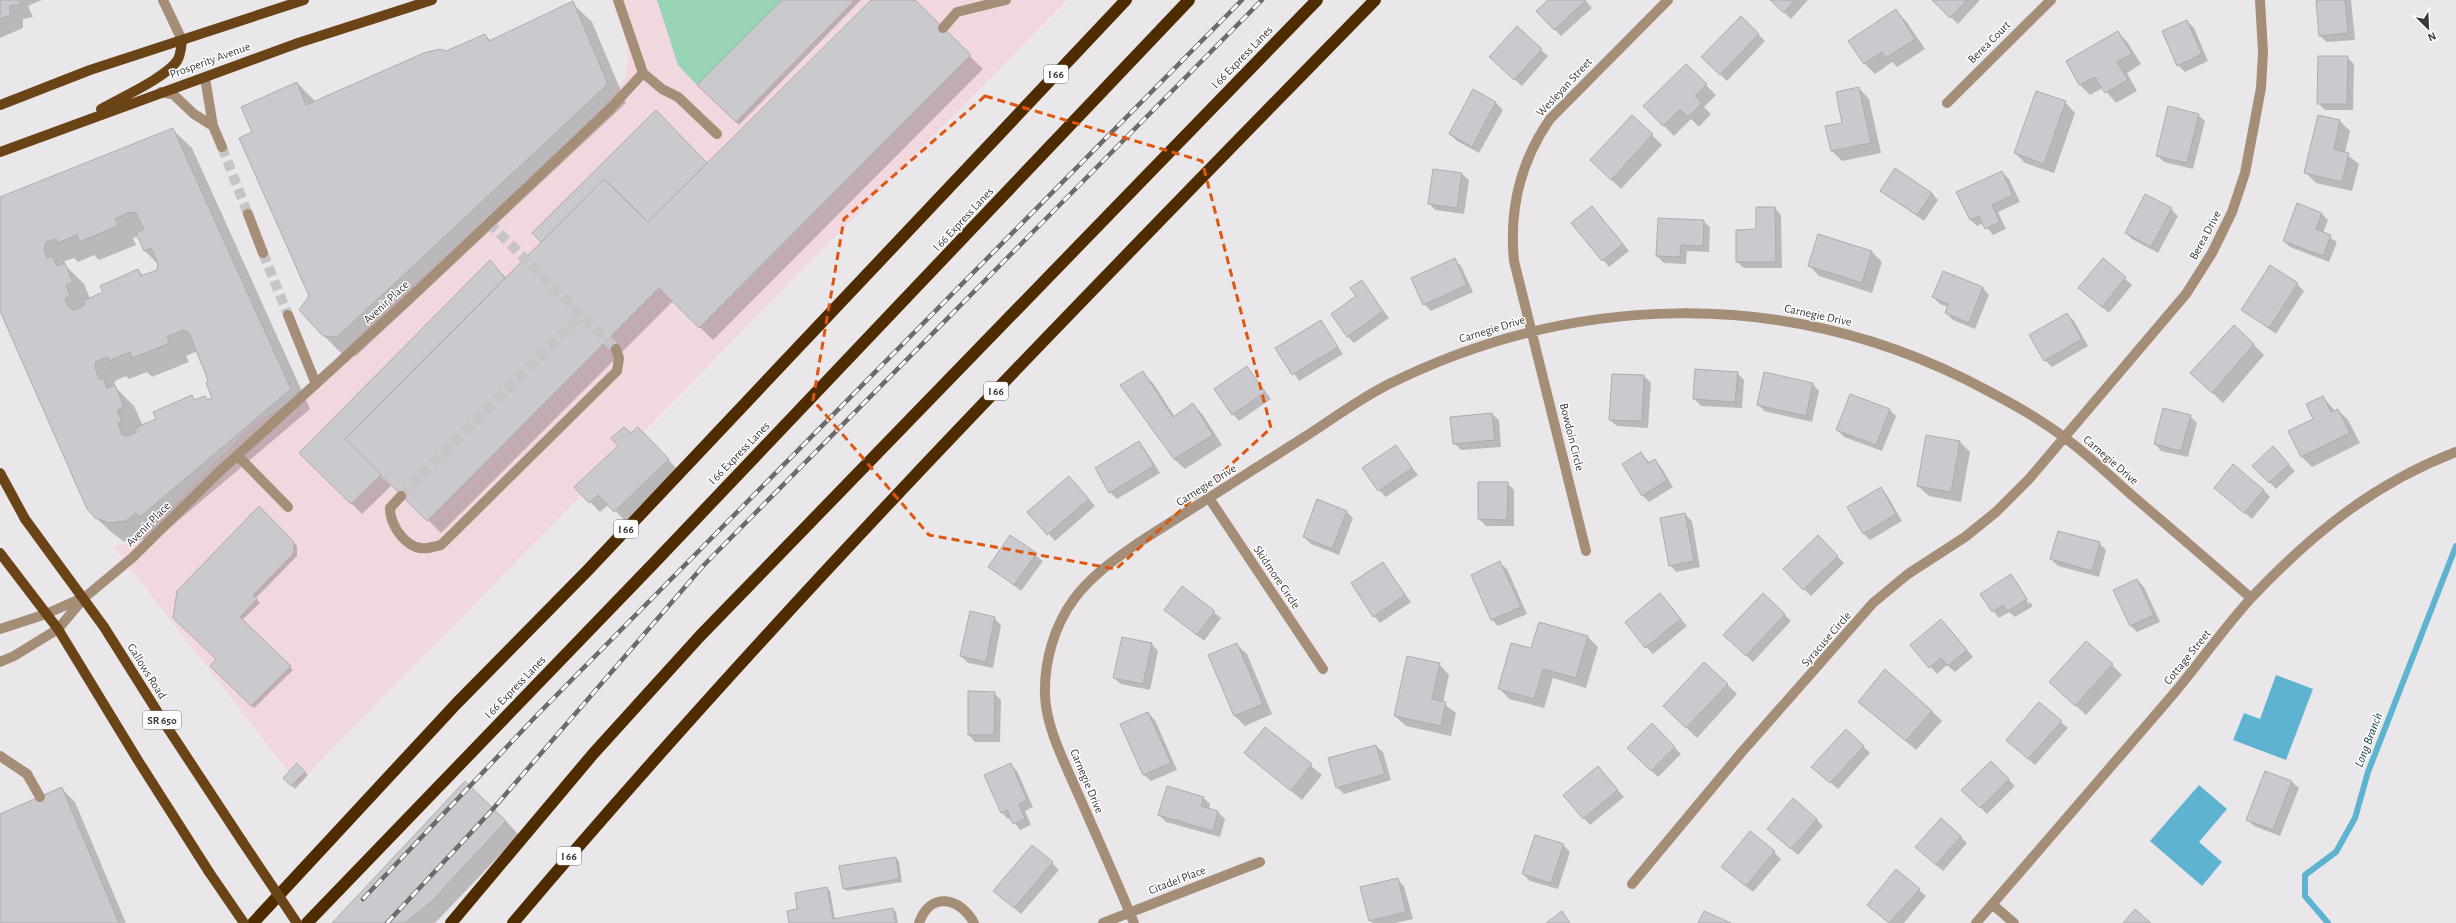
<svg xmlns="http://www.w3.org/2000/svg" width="2456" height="923" font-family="'Alegreya Sans',sans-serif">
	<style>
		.industrial { fill: #f1d7de }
		.green { fill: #97d3b4 }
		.water { fill: #5eb3d0 }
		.shadow { fill: #0003; fill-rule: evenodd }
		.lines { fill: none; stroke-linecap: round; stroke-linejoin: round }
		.stream { stroke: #5eb3d0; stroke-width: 6 }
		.building { fill: #cac9ce; stroke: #adacb1; fill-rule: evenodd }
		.minor-tunnel { stroke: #c7c4c8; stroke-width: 10; stroke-dasharray: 10 5; stroke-linecap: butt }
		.minor { stroke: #a48e78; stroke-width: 10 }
		.major { stroke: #6a4317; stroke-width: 10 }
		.highway { stroke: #4e2c00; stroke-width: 12 }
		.rail-casing { stroke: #6c6a6c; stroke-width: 4.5 }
		.rail { stroke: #fff; stroke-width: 3; stroke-dasharray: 9; stroke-linecap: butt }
		.major-bridge { stroke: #6a4317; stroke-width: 10 }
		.marked { fill: none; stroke: #df570e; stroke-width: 3; stroke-dasharray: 8 5; stroke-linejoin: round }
		.labels { text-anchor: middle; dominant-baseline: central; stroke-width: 3; stroke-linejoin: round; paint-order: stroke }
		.shield { fill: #fff; stroke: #757475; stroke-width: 1 }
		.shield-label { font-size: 11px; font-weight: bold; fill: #3a393a }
		.street-label { font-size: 12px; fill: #3a393a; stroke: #fff }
		.water-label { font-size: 13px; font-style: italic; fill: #1a414e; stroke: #fff }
	</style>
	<rect width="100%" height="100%" fill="#eae7eb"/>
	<path class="industrial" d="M612,0H1067L298,784L113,546L129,543L145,534L255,422L297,399L377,318L545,165L613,96L625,77L628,57L627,44Z"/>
	<path class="green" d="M657,0H782L697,85L678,65Z"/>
	<path class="water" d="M2276,675L2313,689L2286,760L2233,740L2244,713L2260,719Z
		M2199,785L2227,809L2199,842L2222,862L2202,886L2150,841Z"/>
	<path class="shadow" d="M0,0H42L28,6L33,17L23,19V28L0,38Z
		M784,0H861L739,125L698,85Z
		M873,0H913L983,69L713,340L673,301L441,533L364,456L362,458L391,486L362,514L301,453L490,261L506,278L542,242L534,233L656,112L707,165Z
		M1549,0H1585L1592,8L1561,36L1537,11Z
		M1771,0H1808L1791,19Z
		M1933,0H1980L1958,24Z
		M2317,0H2351L2355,40L2327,42L2320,36Z
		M572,3L592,22L626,103L356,356L343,355L323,335L253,133L297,83L316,102L446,53L485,35L491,41Z
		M1896,11L1906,21L1925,49L1897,67L1892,62L1875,74L1864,63Z
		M1741,17L1765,41L1727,81L1702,57Z
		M2187,21L2194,28L2208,61L2185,72L2178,65Z
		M2118,32L2128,43L2141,64L2127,73L2137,91L2116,103L2103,88L2090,95L2080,85L2067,61Z
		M1541,50L1548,56L1522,86L1497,64Z
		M2347,57L2354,64L2353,110H2325L2318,103Z
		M1686,65L1716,95L1704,107L1711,114L1699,127L1691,119L1674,136L1644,106Z
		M1859,88L1869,99L1881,153L1842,161L1832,151Z
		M1473,91L1496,103L1503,110L1479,153L1457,141L1450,134Z
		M2065,102L2075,113L2054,173L2025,163L2015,153Z
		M2198,115L2205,121L2193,169L2164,162L2157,155Z
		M1633,116L1662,145L1621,189L1601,170Z
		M2340,121L2350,131L2345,153L2359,164L2352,191L2316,183L2306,173Z
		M172,129L192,148L310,409L160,536L129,542L123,541L111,532L91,513L0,307V198ZM138,236L144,250L159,265L157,270L144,276L138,270L104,293L90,299L84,284L64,264L65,261L74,258L78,262L94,255L99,260L136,245L133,238ZM198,351L209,380L214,399L209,401L205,397L196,401L192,396L157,419L143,426L134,406L114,386L115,381L126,376L129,379L147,372L152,377L189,362L186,356ZM139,428L141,432L137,433L136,430Z
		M2002,172L2009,179L2020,202L1998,212L2006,229L1993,235L1983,223L1977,226L1971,220Z
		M1462,174L1469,180L1464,214L1435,210L1429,203Z
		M1881,191L1932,193L1938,200L1924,221Z
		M2146,195L2171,209L2178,216L2158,253L2132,239L2126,233Z
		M1775,208L1781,215L1782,268H1744L1737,262Z
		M1598,214L1629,251L1609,267L1603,260Z
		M2322,214L2328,220L2323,233L2337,242L2329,262L2290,247L2284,241Z
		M1703,221L1710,227L1709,252L1687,251L1686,264L1664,263L1657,256Z
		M1819,235L1872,252L1882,262L1872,293L1819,276L1809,265Z
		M1454,260L1461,266L1473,292L1431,311L1424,304Z
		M2103,260L2132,285L2109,313L2086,294Z
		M1943,272L1983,288L1989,295L1975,329L1953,320L1946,313L1948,307L1940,304L1933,297Z
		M1361,281L1389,318L1354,343L1347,336Z
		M2297,284L2304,291L2276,334L2243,310Z
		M2067,314L2074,321L2088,346L2052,367L2045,360Z
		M1320,321L1343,354L1299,381L1277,348Z
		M2253,344L2264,355L2223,403L2202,383Z
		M1247,367L1271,399L1239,421L1233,414Z
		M1142,372L1153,383L1175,417L1193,404L1203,415L1222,445L1185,469L1174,459Z
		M1737,373L1744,380L1742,408L1701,406L1694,399Z
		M1644,376L1651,383L1648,428L1617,426L1610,420Z
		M1813,384L1819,391L1812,422L1764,411L1758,404Z
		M2323,397L2335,411L2338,410L2348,420L2360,443L2312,467L2302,457L2290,432L2315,419Z
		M1889,409L1896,416L1882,451L1844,437L1837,430Z
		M1492,414L1499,420L1501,447L1461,450L1454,443Z
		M2190,416L2197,423L2188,457L2161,451L2155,444Z
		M631,435L648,438L678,470L625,521L609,504L600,512L576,487Z
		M1960,442L1970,452L1961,502L1929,496L1918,486Z
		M1139,443L1145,449L1160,473L1117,499L1110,492Z
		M1396,446L1418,475L1386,497L1379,490Z
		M2273,448L2295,471L2276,489L2254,466Z
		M1641,454L1650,463L1655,461L1661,467L1673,487L1649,502L1642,495Z
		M1507,483L1514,490V526H1486L1479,519Z
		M1076,484L1095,506L1055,541L1029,512Z
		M1881,488L1887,495L1902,521L1870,540L1863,533Z
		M2215,488L2264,490L2270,497L2252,519Z
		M259,508L297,546V556L256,598L260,603L242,620L293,670L254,708L211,666L217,659Z
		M1346,511L1353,518L1339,555L1311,544L1304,537Z
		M1685,514L1692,521L1700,567L1676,572L1670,565Z
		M1010,536L1043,561L1021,591L989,566Z
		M1818,536L1844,563L1811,596L1784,569Z
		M2099,543L2106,550L2099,577L2058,566L2051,559Z
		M1383,563L1411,602L1380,623L1374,616Z
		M1500,563L1507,569L1527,614L1498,626L1492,620L1472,575Z
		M2011,576L2033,606L2015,617L2009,612L1999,618L1993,611ZM2014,582H2017L2030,603L2029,604Z
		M2137,580L2144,587L2160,622L2137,632L2130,625Z
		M1182,588L1221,618L1204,641L1166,610Z
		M1660,595L1687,626L1653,654L1646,647Z
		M1784,614L1791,621L1753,662L1732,642Z
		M994,618L1001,625L993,668L968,663L961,656Z
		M1539,623L1588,637L1598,647L1586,688L1553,678L1544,708L1509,699L1499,688L1532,650Z
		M1948,627L1973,657L1955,672L1947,665L1937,674L1911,645Z
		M1152,644L1158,651L1150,690L1121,684L1114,678Z
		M1236,644L1247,654L1272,714L1245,726L1235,716L1209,656Z
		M1439,664L1449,675L1443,703L1456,713L1451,736L1406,726L1395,716Z
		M2112,665L2122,675L2086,715L2050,682Z
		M1727,684L1737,694L1697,738L1674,716Z
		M994,693L1001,700L1000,742H975L969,735Z
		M1859,702L1932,711L1942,721L1916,750Z
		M1148,713L1155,720L1177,770L1151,781L1144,775L1122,725Z
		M2061,722L2068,728L2035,765L2014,746Z
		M1652,725L1681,754L1658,777L1628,748Z
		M1265,728L1322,775L1302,800L1245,753Z
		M1846,730L1870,753L1838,789L1820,773Z
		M1376,746L1383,752L1391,780L1344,794L1337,787Z
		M1991,762L2015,786L1987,814L1963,790Z
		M1010,764L1017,771L1033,807L1025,811L1031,825L1020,830L1011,818L1008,819L1001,812Z
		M297,765L308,775L295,789L284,778Z
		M1598,768L1624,797L1590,825L1584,818Z
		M2266,772L2292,782L2299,788L2280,836L2254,826L2247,819Z
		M61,788L75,802L126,923H0V815Z
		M1204,798L1210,804L1209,810L1218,812L1225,819L1220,837L1166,822L1159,815Z
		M1816,819L1823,826L1798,855L1775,835Z
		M506,821L519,835L435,923H333Z
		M1960,836L1967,843L1943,871L1923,854Z
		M1563,845L1570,852L1558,889L1530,881L1523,874Z
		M1774,852L1781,859L1753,892L1722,867Z
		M895,858L899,861L902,882L847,891L844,888Z
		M1052,863L1059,870L1021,914L1001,897Z
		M1397,879L1404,886L1413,919L1395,923H1372L1361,888Z
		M827,888L830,891L835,919L893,909L896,912L898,923H790L798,910Z
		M1919,890L1926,896L1904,923H1889L1875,911Z"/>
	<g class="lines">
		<path class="stream" d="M2328,923L2305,896V875L2336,852L2355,818L2368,772L2456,546"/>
	</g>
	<path class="building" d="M0,0H19L21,4L10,6V15L0,19Z
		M782,0H855L736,122L697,85Z
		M871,0H915L971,55L699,328L659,288L427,521L345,439L604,179L648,222Z
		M1548,0H1586L1554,30L1536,11Z
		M1770,0H1795L1784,13Z
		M1932,0H1967L1950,18Z
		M2316,0H2345L2348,33L2319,36Z
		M573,1L608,84L337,337L323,336L299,310L309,296L239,138L252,132L241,107L297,82L306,105L424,53L440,49L446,51L485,34L489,41Z
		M1896,9L1915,39L1886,58L1882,52L1864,64L1848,41Z
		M1741,16L1759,34L1720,75L1701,57Z
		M2187,20L2202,54L2177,66L2162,31Z
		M1517,26L1542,49L1514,80L1489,57Z
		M2118,31L2132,54L2117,62L2128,80L2105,93L2095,77L2079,85L2066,61Z
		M2318,56H2348L2347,104H2317Z
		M1686,64L1707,84L1695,96L1702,103L1688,117L1680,109L1663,126L1643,106Z
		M1859,87L1871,143L1831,151L1825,126L1842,123L1836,92Z
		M1473,89L1496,102L1472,147L1449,134Z
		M2036,91L2066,101L2044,164L2014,153Z
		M2168,106L2199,114L2187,163L2156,156Z
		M656,110L707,163L648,222L604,179L541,242L532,233Z
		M1632,115L1653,134L1611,180L1590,160Z
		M2318,115L2340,120L2334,149L2349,153L2342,182L2304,173Z
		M173,128L291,389L140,517L136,513L126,521L109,523L95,518L87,509L0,311V197ZM130,212L136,213L144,229L136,233L144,251L151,248L158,264L157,270L141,276L138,269L100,286L103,292L83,301L85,305L75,310L69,308L65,299L70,296L66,285L73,282L65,263L57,266L52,256L47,258L44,249L46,242L56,239L58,243L77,235L79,242L118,226L115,219ZM183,330L189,333L208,380L206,383L212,398L207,400L205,396L194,400L192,395L153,412L156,419L137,427L139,431L127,436L122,435L118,423L122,422L117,410L124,407L115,385L107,388L103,378L100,380L95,368L96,361L108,357L109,361L130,352L132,358L170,343L167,337Z
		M1895,168L1932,193L1917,215L1880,191Z
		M1433,169L1462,173L1457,208L1428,204Z
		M2002,171L2013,195L1992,205L2000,222L1985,229L1979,216L1970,220L1956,192Z
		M2145,194L2172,208L2151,247L2125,233Z
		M2297,203L2322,213L2316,229L2331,235L2323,256L2283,241Z
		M1592,206L1623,244L1602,261L1571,223Z
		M1756,207H1775L1776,262H1736V230L1756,229Z
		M1658,218L1704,220L1703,246L1681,245L1680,257L1656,256Z
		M1818,234L1872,251L1862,283L1808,266Z
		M1455,258L1467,285L1423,305L1411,278Z
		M2103,258L2126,277L2102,307L2078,288Z
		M490,260L505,278L345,439L381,475L351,504L299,453Z
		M2270,265L2298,283L2269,328L2241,310Z
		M1943,271L1983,287L1969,323L1945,313L1948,304L1932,297Z
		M1362,280L1383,311L1347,337L1331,314L1356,296L1350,288Z
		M2067,313L2082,339L2044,361L2029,335Z
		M1321,320L1338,347L1292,375L1275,348Z
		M2234,325L2254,344L2212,393L2190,373Z
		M1247,366L1265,392L1232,415L1214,389Z
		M1695,369L1738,372L1735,402L1693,399Z
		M1143,371L1173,417L1193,403L1213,435L1174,459L1120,385Z
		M1764,372L1813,383L1806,416L1757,405Z
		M1612,374L1644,375L1642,421L1609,420Z
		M1850,394L1890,409L1876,445L1836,430Z
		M2323,396L2331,412L2338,409L2350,433L2301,457L2288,431L2313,419L2306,404Z
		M2163,408L2191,415L2181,451L2154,444Z
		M1492,413L1495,440L1453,444L1450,417Z
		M624,427L631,433L638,427L669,459L614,512L598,495L589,503L574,487L618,446L611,438Z
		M1926,435L1960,441L1951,492L1917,486Z
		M1139,441L1154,466L1109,493L1095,468Z
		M1396,445L1412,468L1378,491L1362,468Z
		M2273,446L2289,464L2269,483L2252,466Z
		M1641,452L1648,463L1655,459L1667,480L1642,496L1622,464Z
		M2233,464L2264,490L2244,513L2214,488Z
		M1069,476L1089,499L1047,535L1027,512Z
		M1478,482H1508L1507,520L1478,519Z
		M1881,487L1896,514L1863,534L1847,507Z
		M1317,499L1347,511L1332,549L1303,537Z
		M259,506L294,542V553L253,595L257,599L240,617L291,666L251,706L210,666L216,659L173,618L177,591Z
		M1685,513L1694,561L1669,566L1660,518Z
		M2058,531L2100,542L2092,571L2050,559Z
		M1010,535L1037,553L1014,585L988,567Z
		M1818,535L1838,556L1803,590L1783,569Z
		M1500,561L1521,607L1491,620L1471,575Z
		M1383,562L1405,595L1373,617L1351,583Z
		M2011,574L2027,599L2008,611L2003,605L1992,612L1980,594Z
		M2137,579L2154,615L2130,626L2113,590Z
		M1182,586L1215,611L1197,635L1164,610Z
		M1660,593L1681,619L1645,648L1625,622Z
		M1763,593L1785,614L1746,656L1723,635Z
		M970,611L995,617L986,662L960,656Z
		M1941,619L1967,650L1948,666L1941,658L1929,668L1910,645Z
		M1539,622L1588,636L1576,678L1543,669L1534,699L1498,689L1511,643L1531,648Z
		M1122,637L1152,643L1143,684L1113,678Z
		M2086,641L2113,664L2075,706L2049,682Z
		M1237,643L1263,704L1234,716L1208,655Z
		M1407,656L1440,663L1432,699L1446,702L1441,726L1394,716Z
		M1704,662L1728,684L1686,728L1663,706Z
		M1885,669L1932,711L1906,741L1858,702Z
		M968,691L995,692L994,735H968Z
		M2039,702L2062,721L2028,759L2006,740Z
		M1148,712L1171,763L1143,775L1120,724Z
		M1652,723L1675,747L1651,771L1627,748Z
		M1265,727L1312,764L1291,791L1244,753Z
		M1846,729L1864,746L1830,783L1811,767Z
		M1376,745L1385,774L1336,788L1328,758Z
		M1991,761L2009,779L1980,808L1961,790Z
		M297,763L305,772L291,786L283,778Z
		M1011,763L1027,800L1019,804L1025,818L1013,824L1007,810L1001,813L984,775Z
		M1598,766L1618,790L1583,819L1563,795Z
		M2265,771L2292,781L2273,830L2246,820Z
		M465,781L506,821L432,901L405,923H332Z
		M1167,786L1204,797L1201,806L1218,811L1213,831L1158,815Z
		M62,787L119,923H0V814Z
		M1793,798L1817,819L1791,849L1767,829Z
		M1941,818L1961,836L1936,865L1915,847Z
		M1750,831L1775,851L1746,886L1721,867Z
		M1535,835L1564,844L1551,883L1522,874Z
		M1032,845L1053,862L1014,908L993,891Z
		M896,857L899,879L843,889L839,866Z
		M1896,869L1920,889L1889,923L1867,905Z
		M1398,878L1406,912L1369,921L1360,887Z
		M827,887L833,919L893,908L896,923H789L787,911L797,909L795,893Z
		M2135,909L2151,923H2123Z
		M1562,911L1570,923H1546Z
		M1704,911L1731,923H1698Z"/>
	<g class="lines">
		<path class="minor-tunnel" d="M222,147L248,214
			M489,223L616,349
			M263,253L288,315
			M401,496L581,315"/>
		<path class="minor" d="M163,0L182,40
			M618,0L643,73L662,89L678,97L717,134
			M943,28L957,12L1006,0
			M205,78L213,126L222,147
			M161,92L174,95L194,114L213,126
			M1947,103L2051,0
			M248,214L263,253
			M288,315L316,384
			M237,455L288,507
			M401,496L390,508C390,523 401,541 416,547C424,550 434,547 441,545L617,371L619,358L616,349
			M1209,498L1323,669
			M1586,551L1514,261C1509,209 1520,162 1550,119L1668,0
			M0,629L46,614L82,598
			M0,662L14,656L58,629L84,598L132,558L219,472L409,299L611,108L643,73
			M0,756L27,774L40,797
			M1632,884L1741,753L1873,603L1908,574L1965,537L1996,512L2029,479L2186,294L2212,253L2232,212L2245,173L2261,88L2263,52L2260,0
			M1992,904L2014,923
			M919,923C930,891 960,897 974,923
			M1103,923L1260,862
			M1134,923C1115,877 1095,832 1075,787C1063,759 1046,726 1045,695C1044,662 1054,626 1074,599C1091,576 1115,559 1138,543C1193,508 1248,473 1303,438C1331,420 1359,399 1389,384C1573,293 1782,288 1967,380C2000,397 2035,415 2065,438C2087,454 2107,473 2127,491C2169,527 2210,562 2251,598
			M1976,923C2040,848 2105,773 2170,698C2198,665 2223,629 2252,597C2313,533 2373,484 2456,452"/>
		<path class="major" d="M0,105L90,70L304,0
			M101,109C120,98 165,78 177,61C181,55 181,47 182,40
			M0,152L298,43L432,0
			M0,473L25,519L104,627L167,727L242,841
			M0,553L58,629L139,762L209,872"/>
		<path class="highway" d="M253,923L457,703L587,571L1126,0
			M307,923L654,563L1189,0
			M451,923L593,754L700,636L1317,0
			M513,923C785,601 1081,301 1375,0"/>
		<defs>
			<path id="rail" d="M363,899L539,713L1242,0
				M387,923L492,810L704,565L1262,0"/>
		</defs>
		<use href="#rail" class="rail-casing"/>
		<use href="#rail" class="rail"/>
		<path class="major-bridge" d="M242,841L297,923
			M209,872L244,923"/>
	</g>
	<path class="marked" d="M985,96L1202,161L1271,428L1116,569L929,535L813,400L844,219Z"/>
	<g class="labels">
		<g class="shield">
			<rect x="1044" y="65" width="24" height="18" rx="3"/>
			<rect x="984" y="382" width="24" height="18" rx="3"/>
			<rect x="614" y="520" width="24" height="18" rx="3"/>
			<rect x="143" y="711" width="38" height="18" rx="3"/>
			<rect x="557" y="847" width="24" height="18" rx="3"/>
		</g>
		<g class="shield-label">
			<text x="1056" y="74">I 66</text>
			<text x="996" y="391">I 66</text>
			<text x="626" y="529">I 66</text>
			<text x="162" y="720">SR 650</text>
			<text x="569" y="856">I 66</text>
		</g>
		<g class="street-label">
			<text transform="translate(1989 42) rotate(-45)">Berea Court</text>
			<text transform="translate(1242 57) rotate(-46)">I 66 Express Lanes</text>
			<text transform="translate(210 60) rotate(-20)">Prosperity Avenue</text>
			<text transform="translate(1564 87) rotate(-47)">Wesleyan Street</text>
			<text transform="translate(963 219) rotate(-47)">I 66 Express Lanes</text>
			<text transform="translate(2205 235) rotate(-62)">Berea Drive</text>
			<text transform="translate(386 302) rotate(-43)">Avenir Place</text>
			<text transform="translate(1818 315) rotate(12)">Carnegie Drive</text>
			<text transform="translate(1492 329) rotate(-17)">Carnegie Drive</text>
			<text transform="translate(1572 437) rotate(76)">Bowdoin Circle</text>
			<text transform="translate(739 453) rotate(-46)">I 66 Express Lanes</text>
			<text transform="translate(2111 460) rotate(41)">Carnegie Drive</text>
			<text transform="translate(1206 485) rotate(-32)">Carnegie Drive</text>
			<text transform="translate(148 524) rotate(-45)">Avenir Place</text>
			<text transform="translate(1277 577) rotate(56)">Skidmore Circle</text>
			<text transform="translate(1826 639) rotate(-49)">Syracuse Circle</text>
			<text transform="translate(2187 657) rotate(-51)">Cottage Street</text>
			<text transform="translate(147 671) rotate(58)">Gallows Road</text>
			<text transform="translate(515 687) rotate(-46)">I 66 Express Lanes</text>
			<text transform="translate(1087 781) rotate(67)">Carnegie Drive</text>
			<text transform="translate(1177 880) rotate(-21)">Citadel Place</text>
		</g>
		<g class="water-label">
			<text transform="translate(2369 740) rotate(-69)">Long Branch</text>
		</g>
	</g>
	<g transform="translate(2428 28) rotate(156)" stroke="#ffffff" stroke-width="3" paint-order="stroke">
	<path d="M0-3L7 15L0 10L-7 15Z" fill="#3a393a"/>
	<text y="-6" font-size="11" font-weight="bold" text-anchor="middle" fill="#3a393a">N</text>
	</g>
</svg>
